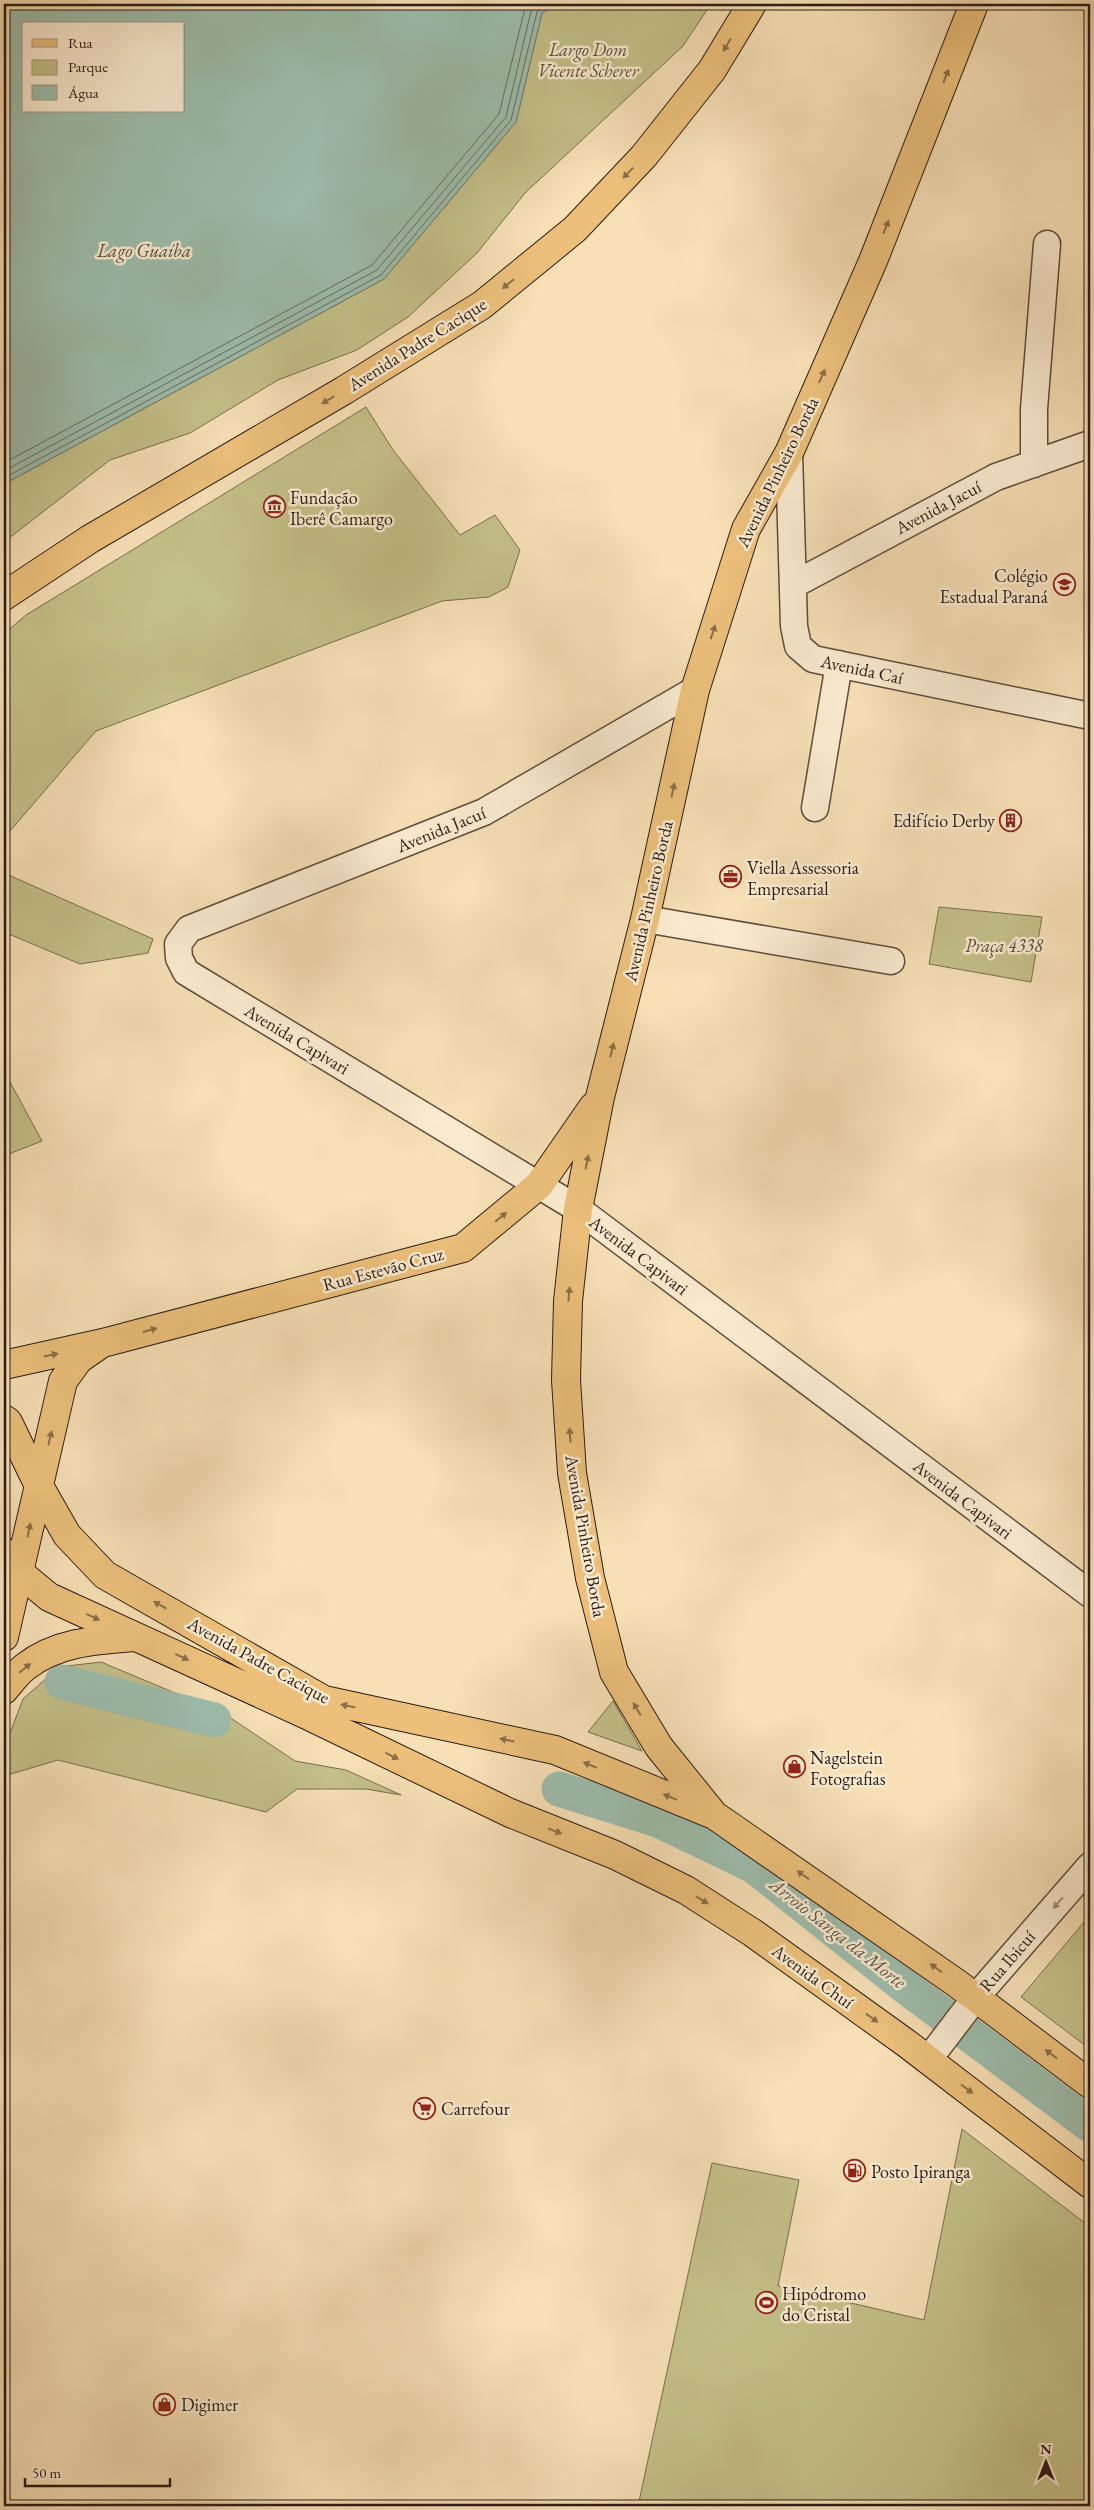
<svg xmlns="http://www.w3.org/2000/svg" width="1094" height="2510" font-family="'EB Garamond',serif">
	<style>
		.green { fill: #c4c089; stroke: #776e4f }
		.water { fill: #9dbdad; stroke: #6f7c70; fill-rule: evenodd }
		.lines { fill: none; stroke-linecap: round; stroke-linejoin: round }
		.shore { stroke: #646c61; stroke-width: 1 }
		.river { stroke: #9dbdad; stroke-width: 35 }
		.minor-casing { stroke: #5d4c3d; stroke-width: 29 }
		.major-casing { stroke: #2a1b15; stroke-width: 30 }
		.minor { stroke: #faebd0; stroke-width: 26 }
		.major { stroke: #ecc07b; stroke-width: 28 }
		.oneway { fill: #8b6e48 }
		.oneway2 { fill: #9c8d7c }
		.labels { text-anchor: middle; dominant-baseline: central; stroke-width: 5; stroke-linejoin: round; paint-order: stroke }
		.park-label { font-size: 18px; font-style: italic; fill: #584d38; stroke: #faebd0 }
		.street-label { font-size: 18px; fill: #2a1b15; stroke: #faebd0 }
		.poi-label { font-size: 18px; fill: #2a1b15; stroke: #faebd0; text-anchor: start }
		.water-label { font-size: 19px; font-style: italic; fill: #52544a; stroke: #faebd0 }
	</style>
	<rect width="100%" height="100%" fill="#f7e0b6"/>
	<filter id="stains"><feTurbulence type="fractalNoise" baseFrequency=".004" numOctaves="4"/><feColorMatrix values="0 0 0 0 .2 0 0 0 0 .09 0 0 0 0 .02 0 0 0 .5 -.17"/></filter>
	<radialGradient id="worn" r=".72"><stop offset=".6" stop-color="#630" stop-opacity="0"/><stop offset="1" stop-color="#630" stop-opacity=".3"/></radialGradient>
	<path class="green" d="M557,4H711L683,46L525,193L477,253L408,317L357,350L278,380L190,433L110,460L4,542V484L384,279L516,122L542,13Z
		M366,407L393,450L460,535L495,515L520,550L508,587L489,597L442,601L96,731L4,838V634L26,615Z
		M4,873L153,939L148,953L80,964L4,932Z
		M939,907L1042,917L1031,982L929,964Z
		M4,1071L42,1141L4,1156Z
		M101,1662L223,1713L295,1761L346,1770L401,1795L366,1789H297L266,1812L58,1760L4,1776V1749L23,1699L59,1667Z
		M613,1701L642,1751L588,1732Z
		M1090,1915V2049L1021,1997Z
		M962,2129L1090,2227V2506H638L712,2163L799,2180L778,2286L924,2320Z"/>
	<path class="water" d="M4,4H557L542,13L516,122L384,279L4,484ZM24,24H184V111H24Z"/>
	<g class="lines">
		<path class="shore" d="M4,463L372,265L499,114L526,4
			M4,471L377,270L506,117L531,11L535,4
			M4,478L381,275L511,120L537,12L547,4"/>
		<path class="river" d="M62,1682L214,1720
			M559,1789L658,1820L754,1866L906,1987L1090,2125"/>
		<defs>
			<path id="minor" d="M789,453L794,626L798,646L813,659L1090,716
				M1034,464V409L1047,244
				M793,585L996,477L1090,444
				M695,690L484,812L189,929L178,944L179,958L186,972L578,1209L1090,1594
				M815,808L839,664
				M645,919L891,961
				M928,2060L976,1997L1090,1866"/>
			<path id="major" d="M4,596L90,539L343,391L482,305L575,229L644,156L712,70L752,4
				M4,1365L103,1343L463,1248L539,1185L593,1107
				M4,1419L8,1422L39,1486L67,1535L105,1575L324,1700L555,1750L714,1815L955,1982L1090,2084
				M4,1552L20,1573L49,1597L307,1715L510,1813L615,1855L686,1890L753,1933L906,2043L1090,2184
				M4,1637L63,1381L79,1359L98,1346
				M4,1690C10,1683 17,1673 25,1667C57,1642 96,1640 136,1637
				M714,1815L659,1747L614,1672L590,1578L572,1473L566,1380L568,1301L578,1209L600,1097L645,919L695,690L746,529L789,453L873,261L974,4"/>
		</defs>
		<use href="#minor" class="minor-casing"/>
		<use href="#major" class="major-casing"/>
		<use href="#minor" class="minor"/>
		<use href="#major" class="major"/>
	</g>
	<defs><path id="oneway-solid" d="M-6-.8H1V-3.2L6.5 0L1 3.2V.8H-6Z" transform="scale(1.25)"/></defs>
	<g class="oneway">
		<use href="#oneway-solid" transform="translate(727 45) rotate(121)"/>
		<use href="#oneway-solid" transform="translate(946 76) rotate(-68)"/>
		<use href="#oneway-solid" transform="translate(628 173) rotate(134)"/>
		<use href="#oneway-solid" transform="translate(886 227) rotate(-68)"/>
		<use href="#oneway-solid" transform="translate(508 284) rotate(141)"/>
		<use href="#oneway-solid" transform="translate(822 376) rotate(-66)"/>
		<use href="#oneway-solid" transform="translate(328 400) rotate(149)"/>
		<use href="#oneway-solid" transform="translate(713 632) rotate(-72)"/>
		<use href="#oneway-solid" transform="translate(673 790) rotate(-78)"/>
		<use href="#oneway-solid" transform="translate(612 1050) rotate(-76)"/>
		<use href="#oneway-solid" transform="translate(587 1162) rotate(-79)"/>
		<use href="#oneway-solid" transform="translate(501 1217) rotate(-40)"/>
		<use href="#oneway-solid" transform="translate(569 1294) rotate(-85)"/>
		<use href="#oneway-solid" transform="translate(150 1330) rotate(-15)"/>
		<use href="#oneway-solid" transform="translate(51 1355) rotate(-12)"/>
		<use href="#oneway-solid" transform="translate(570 1435) rotate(-94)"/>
		<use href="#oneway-solid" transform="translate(50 1438) rotate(-77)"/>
		<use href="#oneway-solid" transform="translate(29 1530) rotate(-78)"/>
		<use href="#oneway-solid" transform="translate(160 1605) rotate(-151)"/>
		<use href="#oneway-solid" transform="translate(93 1617) rotate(25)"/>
		<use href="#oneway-solid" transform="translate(182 1657) rotate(25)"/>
		<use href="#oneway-solid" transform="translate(25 1668) rotate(-39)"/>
		<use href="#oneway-solid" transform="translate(348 1706) rotate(-168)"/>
		<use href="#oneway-solid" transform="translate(637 1709) rotate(-121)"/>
		<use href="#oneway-solid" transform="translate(507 1740) rotate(-168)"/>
		<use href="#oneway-solid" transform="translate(392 1756) rotate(26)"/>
		<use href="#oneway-solid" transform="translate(590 1765) rotate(-158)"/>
		<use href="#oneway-solid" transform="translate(670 1797) rotate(-158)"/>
		<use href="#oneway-solid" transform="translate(555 1831) rotate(21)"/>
		<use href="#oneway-solid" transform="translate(803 1875) rotate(-145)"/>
		<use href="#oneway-solid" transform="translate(702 1900) rotate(32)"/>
		<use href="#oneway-solid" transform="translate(936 1968) rotate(-145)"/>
		<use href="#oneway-solid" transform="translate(872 2018) rotate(36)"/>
		<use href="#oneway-solid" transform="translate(1051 2054) rotate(-143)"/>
		<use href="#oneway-solid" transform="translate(967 2089) rotate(37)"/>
	</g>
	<use class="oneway2" href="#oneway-solid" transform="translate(1058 1903) rotate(131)"/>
	<defs>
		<symbol id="museum-ring" viewBox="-11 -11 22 22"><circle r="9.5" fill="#faebd0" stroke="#8f2418" stroke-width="1.5"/><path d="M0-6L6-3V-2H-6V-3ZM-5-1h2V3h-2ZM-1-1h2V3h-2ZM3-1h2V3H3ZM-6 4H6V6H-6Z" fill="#8f2418"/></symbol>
		<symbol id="school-ring" viewBox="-11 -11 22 22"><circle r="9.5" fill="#faebd0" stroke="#8f2418" stroke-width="1.5"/><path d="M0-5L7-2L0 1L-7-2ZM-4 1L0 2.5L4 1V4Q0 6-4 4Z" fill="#8f2418"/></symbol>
		<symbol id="building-ring" viewBox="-11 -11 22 22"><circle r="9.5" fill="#faebd0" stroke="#8f2418" stroke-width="1.5"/><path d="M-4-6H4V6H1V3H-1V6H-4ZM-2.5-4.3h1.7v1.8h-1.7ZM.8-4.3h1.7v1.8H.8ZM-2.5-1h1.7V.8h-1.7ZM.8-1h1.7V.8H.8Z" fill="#8f2418"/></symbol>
		<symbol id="office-ring" viewBox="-11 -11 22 22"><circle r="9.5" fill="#faebd0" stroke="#8f2418" stroke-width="1.5"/><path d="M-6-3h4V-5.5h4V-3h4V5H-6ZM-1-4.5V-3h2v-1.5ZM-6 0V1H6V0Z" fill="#8f2418"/></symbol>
		<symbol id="shop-ring" viewBox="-11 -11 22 22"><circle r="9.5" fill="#faebd0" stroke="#8f2418" stroke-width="1.5"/><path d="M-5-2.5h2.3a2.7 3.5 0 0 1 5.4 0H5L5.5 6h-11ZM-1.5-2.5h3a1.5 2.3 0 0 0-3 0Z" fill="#8f2418"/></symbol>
		<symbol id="supermarket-ring" viewBox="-11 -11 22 22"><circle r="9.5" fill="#faebd0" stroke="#8f2418" stroke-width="1.5"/><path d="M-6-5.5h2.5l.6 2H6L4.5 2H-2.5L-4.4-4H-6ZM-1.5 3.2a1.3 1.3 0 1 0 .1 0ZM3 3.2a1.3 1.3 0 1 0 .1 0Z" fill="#8f2418"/></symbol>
		<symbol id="fuel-ring" viewBox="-11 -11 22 22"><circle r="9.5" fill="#faebd0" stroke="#8f2418" stroke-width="1.5"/><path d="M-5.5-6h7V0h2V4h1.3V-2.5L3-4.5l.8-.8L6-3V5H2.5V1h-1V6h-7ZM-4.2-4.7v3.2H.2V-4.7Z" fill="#8f2418"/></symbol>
		<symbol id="stadium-ring" viewBox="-11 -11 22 22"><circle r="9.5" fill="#faebd0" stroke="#8f2418" stroke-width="1.5"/><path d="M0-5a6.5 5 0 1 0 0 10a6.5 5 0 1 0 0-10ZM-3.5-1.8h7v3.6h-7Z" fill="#8f2418"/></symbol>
	</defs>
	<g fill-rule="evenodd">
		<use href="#museum-ring" x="262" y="494" width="25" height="25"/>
		<use href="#school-ring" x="1052" y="572" width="25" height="25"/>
		<use href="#building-ring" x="998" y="808" width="25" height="25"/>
		<use href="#office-ring" x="718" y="864" width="25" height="25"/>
		<use href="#shop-ring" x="782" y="1754" width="25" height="25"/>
		<use href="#supermarket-ring" x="412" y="2096" width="25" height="25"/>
		<use href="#fuel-ring" x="842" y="2158" width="25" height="25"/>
		<use href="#stadium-ring" x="754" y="2290" width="25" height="25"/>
		<use href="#shop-ring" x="152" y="2392" width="25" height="25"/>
	</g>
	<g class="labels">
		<g class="park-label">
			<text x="588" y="49">Largo Dom<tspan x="588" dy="21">Vicente Scherer</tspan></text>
			<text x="1004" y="945">Praça 4338</text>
		</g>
		<g class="street-label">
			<text transform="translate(417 344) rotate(-32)">Avenida Padre Cacique</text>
			<text transform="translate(777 472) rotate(-64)">Avenida Pinheiro Borda</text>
			<text transform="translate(938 507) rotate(-28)">Avenida Jacuí</text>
			<text transform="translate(862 669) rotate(12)">Avenida Caí</text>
			<text transform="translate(441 829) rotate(-22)">Avenida Jacuí</text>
			<text transform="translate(648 901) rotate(-77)">Avenida Pinheiro Borda</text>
			<text transform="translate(297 1039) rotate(31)">Avenida Capivari</text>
			<text transform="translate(639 1255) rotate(37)">Avenida Capivari</text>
			<text transform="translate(383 1269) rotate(-15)">Rua Estevão Cruz</text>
			<text transform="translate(963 1499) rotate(37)">Avenida Capivari</text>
			<text transform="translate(586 1536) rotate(80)">Avenida Pinheiro Borda</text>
			<text transform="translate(259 1660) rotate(29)">Avenida Padre Cacique</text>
			<text transform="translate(1007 1961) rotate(-49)">Rua Ibicuí</text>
			<text transform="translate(813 1976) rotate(36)">Avenida Chuí</text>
		</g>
		<g class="poi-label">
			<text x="290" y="497">Fundação<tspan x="290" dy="21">Iberê Camargo</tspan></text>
			<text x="1048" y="575" text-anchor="end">Colégio<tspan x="1048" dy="21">Estadual Paraná</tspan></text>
			<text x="995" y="820" text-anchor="end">Edifício Derby</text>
			<text x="747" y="867">Viella Assessoria<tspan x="747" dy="21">Empresarial</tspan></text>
			<text x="810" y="1757">Nagelstein<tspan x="810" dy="21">Fotografias</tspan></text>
			<text x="441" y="2108">Carrefour</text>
			<text x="871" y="2171">Posto Ipiranga</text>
			<text x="782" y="2293">Hipódromo<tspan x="782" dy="21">do Cristal</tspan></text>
			<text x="181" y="2404">Digimer</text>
		</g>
		<g class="water-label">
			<text x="144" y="250">Lago Guaíba</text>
			<text transform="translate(838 1933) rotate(38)">Arroio Sanga da Morte</text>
		</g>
	</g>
	<rect width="1094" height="2510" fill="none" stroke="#f7e0b6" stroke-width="20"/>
	<rect x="5" y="5" width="1084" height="2500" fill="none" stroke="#2a1b15" stroke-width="2.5"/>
	<rect x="10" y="10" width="1074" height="2490" fill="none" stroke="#2a1b15"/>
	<rect x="22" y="22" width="162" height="90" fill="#faebd0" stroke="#a79885"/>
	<rect x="32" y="39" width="25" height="8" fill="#ecc07b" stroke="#a79885"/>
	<text x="68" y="48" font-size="15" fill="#2a1b15">Rua</text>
	<rect x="32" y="60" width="25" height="15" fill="#c4c089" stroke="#a79885"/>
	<text x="68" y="72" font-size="15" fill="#2a1b15">Parque</text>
	<rect x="32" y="85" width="25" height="15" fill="#9dbdad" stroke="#a79885"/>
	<text x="68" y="98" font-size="15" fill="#2a1b15">Água</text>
	<g transform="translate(1046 2462)" stroke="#faebd0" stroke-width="4" paint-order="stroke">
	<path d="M0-4L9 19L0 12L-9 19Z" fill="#2a1b15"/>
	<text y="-8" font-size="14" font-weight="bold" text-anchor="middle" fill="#2a1b15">N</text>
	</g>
	<path d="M25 2478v8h145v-8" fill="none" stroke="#2a1b15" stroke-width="2.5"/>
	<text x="32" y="2478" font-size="15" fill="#2a1b15" stroke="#faebd0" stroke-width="4" paint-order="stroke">50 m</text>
	<rect width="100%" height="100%" filter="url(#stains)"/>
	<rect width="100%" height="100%" fill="url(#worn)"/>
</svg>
